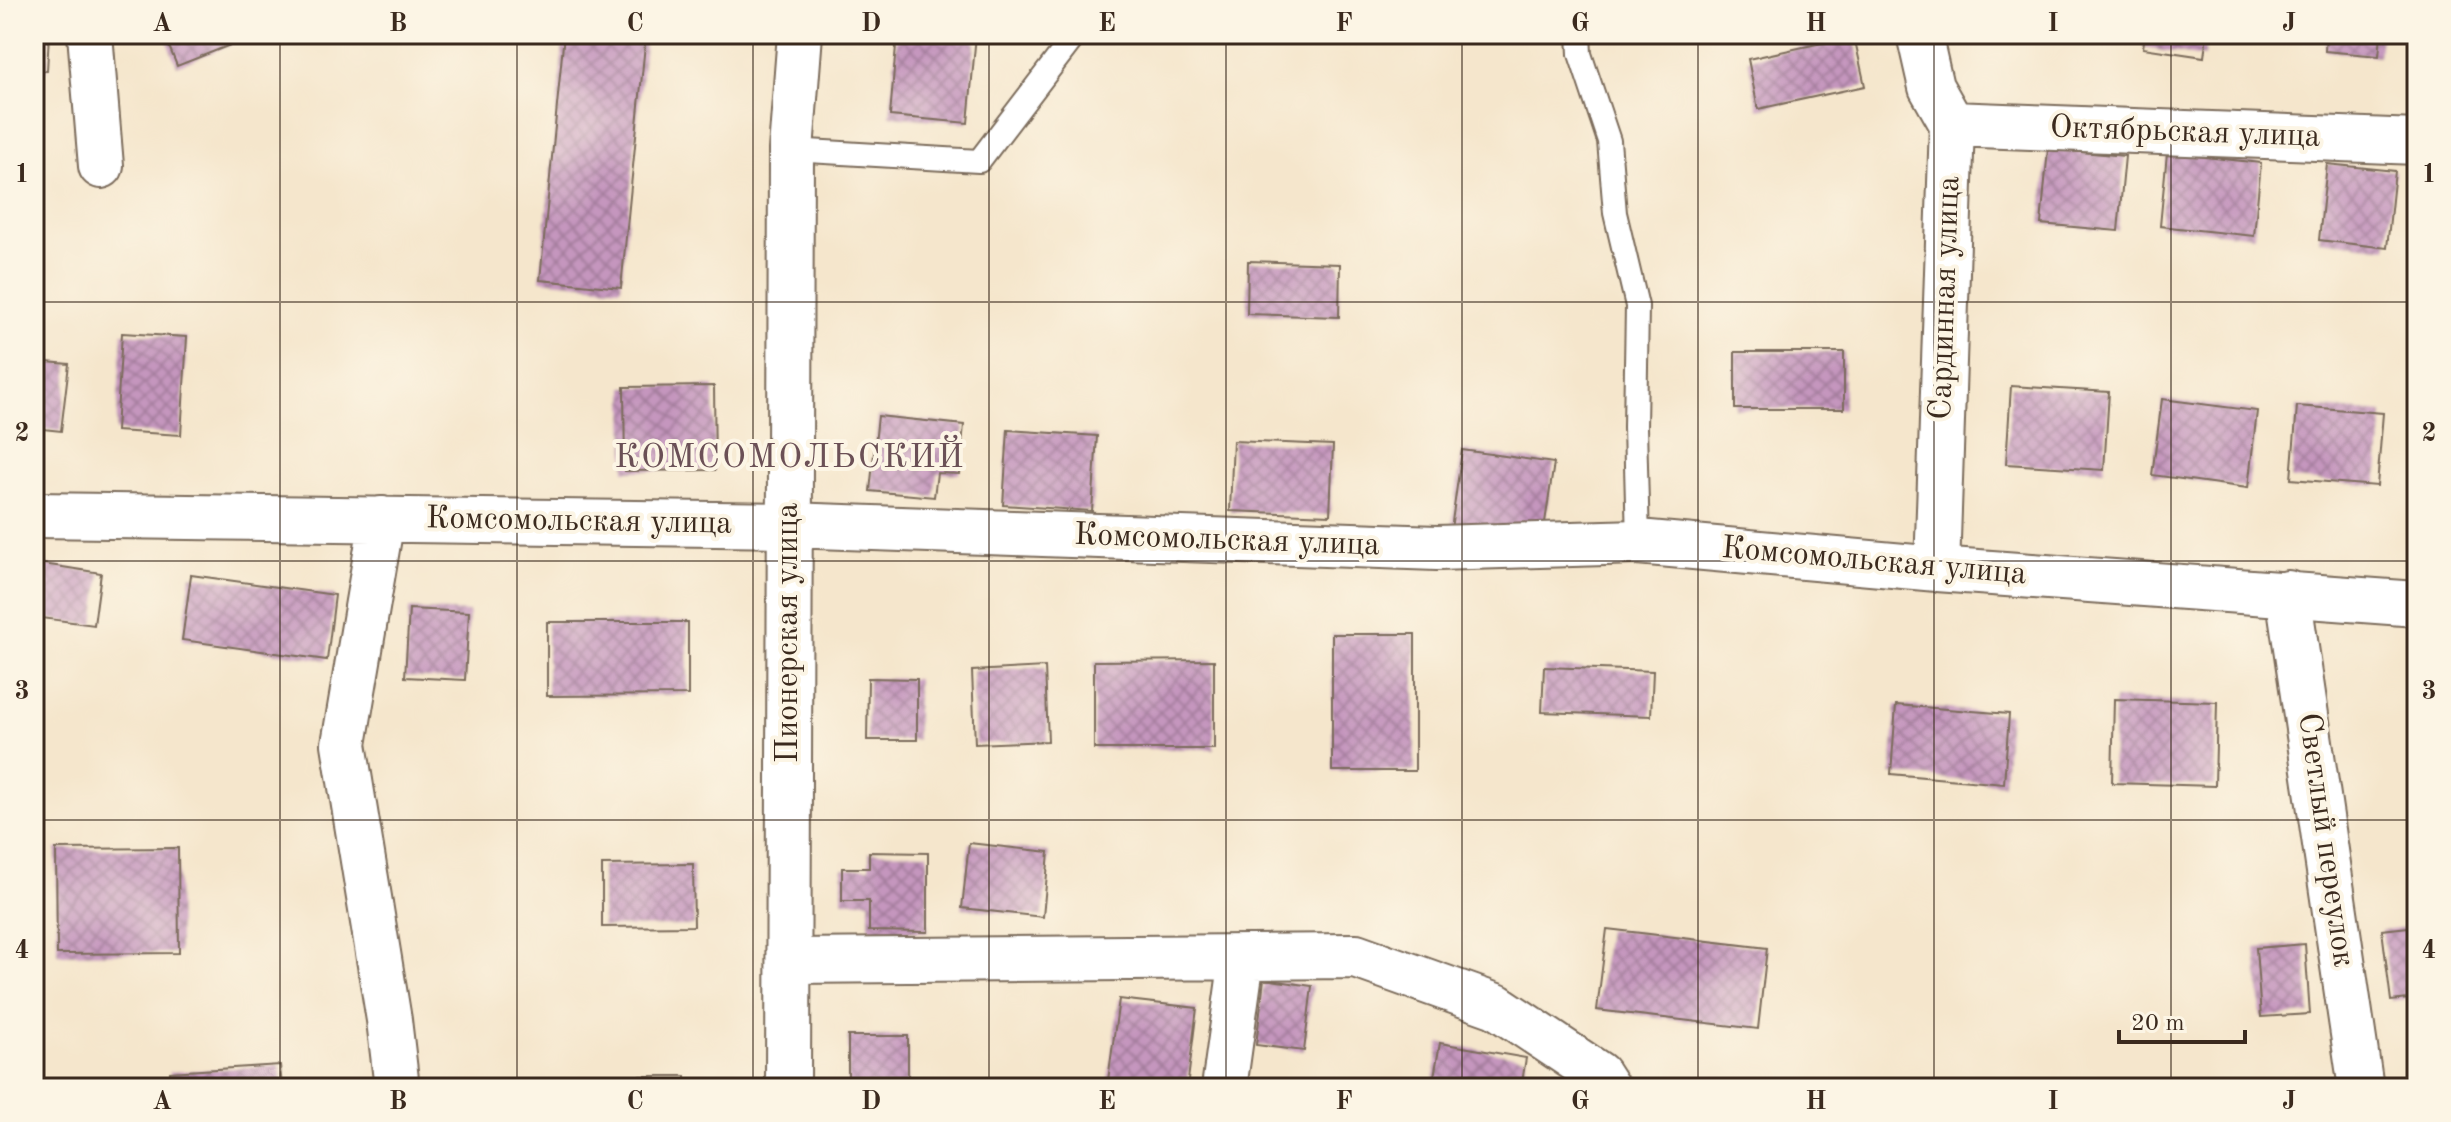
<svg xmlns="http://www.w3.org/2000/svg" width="2451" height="1122" font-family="'Old Standard TT',serif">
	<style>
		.building { fill: url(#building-cross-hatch) }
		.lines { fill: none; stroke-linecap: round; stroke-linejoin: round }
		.lane-casing { stroke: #7c6c5b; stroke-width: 26 }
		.street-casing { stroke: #7c6c5b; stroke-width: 48 }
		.secondary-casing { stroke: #7c6c5b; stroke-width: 48 }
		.lane { stroke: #fff; stroke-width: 22 }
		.street { stroke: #fff; stroke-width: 44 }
		.secondary { stroke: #fff; stroke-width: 44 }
		.grid { fill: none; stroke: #3b2a1e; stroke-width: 2; stroke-opacity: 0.55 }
		.labels { text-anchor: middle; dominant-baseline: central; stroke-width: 8; stroke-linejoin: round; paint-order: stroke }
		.street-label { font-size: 32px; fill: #3b2a1e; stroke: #fcf5e5 }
		.neighbourhood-label { font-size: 34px; letter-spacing: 2px; fill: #6b5056; stroke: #fcf5e5 }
		.neatline { fill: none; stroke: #3b2a1e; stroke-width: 3 }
		.grid-label { font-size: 26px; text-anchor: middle; font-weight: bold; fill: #3b2a1e }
	</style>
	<defs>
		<pattern id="building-cross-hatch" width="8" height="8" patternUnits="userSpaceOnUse" patternTransform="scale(2)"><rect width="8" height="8" fill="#c596be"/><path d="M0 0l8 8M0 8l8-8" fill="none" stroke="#a17b9a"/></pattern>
	</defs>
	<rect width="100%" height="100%" fill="#fcf5e5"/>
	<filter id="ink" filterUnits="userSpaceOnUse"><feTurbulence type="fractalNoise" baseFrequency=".0125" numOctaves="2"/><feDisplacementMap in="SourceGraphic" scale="16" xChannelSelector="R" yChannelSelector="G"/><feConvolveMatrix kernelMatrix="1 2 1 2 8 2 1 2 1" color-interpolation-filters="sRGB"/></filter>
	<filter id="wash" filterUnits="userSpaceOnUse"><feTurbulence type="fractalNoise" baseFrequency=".006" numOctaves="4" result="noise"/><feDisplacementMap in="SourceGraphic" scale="32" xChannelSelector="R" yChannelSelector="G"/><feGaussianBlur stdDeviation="1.8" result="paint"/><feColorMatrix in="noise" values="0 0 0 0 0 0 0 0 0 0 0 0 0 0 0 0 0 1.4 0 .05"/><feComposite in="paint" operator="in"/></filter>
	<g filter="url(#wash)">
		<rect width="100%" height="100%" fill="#f5e6cc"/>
		<g id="blocks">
			<path class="building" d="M34,34H49L47,71H34Z
				M164,34H258L177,66Z
				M564,34H646L621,288L540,280Z
				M897,34H976L968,123L890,116Z
				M2145,34H2207L2204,57L2143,48Z
				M2326,34H2381L2379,56L2325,51Z
				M1854,36L1865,86L1758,109L1748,59Z
				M2048,149L2125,156L2118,231L2041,224Z
				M2167,153L2261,163L2254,236L2160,226Z
				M2327,164L2395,171L2387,248L2319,240Z
				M1248,261L1340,264L1339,317L1247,314Z
				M122,333L187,337L181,435L116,431Z
				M1735,352H1844V409H1735Z
				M34,361L69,364L61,431L34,428Z
				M714,386L715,470L625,471L624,387Z
				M2011,386L2109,392L2104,470L2006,464Z
				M2162,399L2257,411L2248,488L2152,475Z
				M2297,406L2383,413L2377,486L2291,479Z
				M878,416L964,425L959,474L937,473L934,497L870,491Z
				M1008,430L1097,436L1092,511L1003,505Z
				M1233,441L1333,445L1330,515L1230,511Z
				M1462,450L1554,463L1542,542L1451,529Z
				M37,563L101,573L94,625L34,617Z
				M191,575L335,595L327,660L182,640Z
				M409,609L469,612L465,680L405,677Z
				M547,622H688V695L547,696Z
				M1332,634H1415V771H1332Z
				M1214,660V749H1094V661Z
				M1045,667L1048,741L975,744L972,671Z
				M1544,667L1653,671L1651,716L1542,712Z
				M868,678L917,679V740H867Z
				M2114,699L2217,702L2215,786L2112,783Z
				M1896,705L2009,714L2004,784L1891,774Z
				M969,843L1049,852L1043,917L962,908Z
				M178,848L179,953L57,954L56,849Z
				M869,852L928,853V932L869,931V901H842V868H869Z
				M693,864L694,926L602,927V865Z
				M2417,926V998L2391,1001L2382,930Z
				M1607,929L1767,948L1758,1029L1597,1010Z
				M2305,944L2310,1014L2261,1017L2256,948Z
				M1264,979L1312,986L1304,1051L1256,1045Z
				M1119,999L1197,1008L1187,1088H1107Z
				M848,1036H908V1088H848Z
				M1440,1043L1526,1058L1521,1088H1432Z
				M280,1065L282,1088H171L170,1072Z
				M596,1076H686V1088H596Z"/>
		</g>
	</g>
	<g filter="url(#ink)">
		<use href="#blocks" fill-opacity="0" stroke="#7c6c5b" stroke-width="2"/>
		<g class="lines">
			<defs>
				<path id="lane" d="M1579,34L1580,54L1609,141L1615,213L1637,306L1635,427L1638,542
					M791,150L979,161L1076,34"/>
				<path id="street" d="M90,34L101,166
					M1919,34L1931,87L1952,124L1937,569
					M1952,124L2417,142
					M34,515L789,525L1437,548L1638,542L1937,569L2417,604
					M382,519L344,744L389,1020L397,1088
					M2288,593L2361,1088
					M790,961L1356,956L1496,1006L1598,1074L1607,1088
					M1224,1088L1242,958"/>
				<path id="secondary" d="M788,1088L791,150L800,34"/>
			</defs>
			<use href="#lane" class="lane-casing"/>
			<use href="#street" class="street-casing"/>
			<use href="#secondary" class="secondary-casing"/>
			<use href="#lane" class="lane"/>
			<use href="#street" class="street"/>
			<use href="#secondary" class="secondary"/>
		</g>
	</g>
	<path class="grid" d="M280,34V1088M517,34V1088M753,34V1088M989,34V1088M1226,34V1088M1462,34V1088M1698,34V1088M1934,34V1088M2171,34V1088M34,302H2417M34,561H2417M34,820H2417"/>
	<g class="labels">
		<g class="street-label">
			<text transform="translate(2185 133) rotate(2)">Октябрьская улица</text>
			<text transform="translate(1946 298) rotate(-88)">Сардинная улица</text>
			<text transform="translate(579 522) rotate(1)">Комсомольская улица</text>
			<text transform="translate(1227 541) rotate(2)">Комсомольская улица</text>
			<text transform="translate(1874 562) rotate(5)">Комсомольская улица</text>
			<text transform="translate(789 633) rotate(-90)">Пионерская улица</text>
			<text transform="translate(2325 840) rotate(82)">Светлый переулок</text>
		</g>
		<g class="neighbourhood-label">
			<text x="790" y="458">КОМСОМОЛЬСКИЙ</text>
		</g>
	</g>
	<rect width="2451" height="1122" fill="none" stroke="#fcf5e5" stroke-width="88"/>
	<path d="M2119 1030v12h126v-12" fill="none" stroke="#3b2a1e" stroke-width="4"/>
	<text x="2131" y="1030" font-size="24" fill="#3b2a1e" stroke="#fcf5e5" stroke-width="6" paint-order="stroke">20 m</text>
	<rect x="44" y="44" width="2363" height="1034" class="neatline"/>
	<g class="grid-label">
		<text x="162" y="31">A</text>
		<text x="398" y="31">B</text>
		<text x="635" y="31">C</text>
		<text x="871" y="31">D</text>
		<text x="1107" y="31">E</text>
		<text x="1344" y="31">F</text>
		<text x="1580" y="31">G</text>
		<text x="1816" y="31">H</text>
		<text x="2053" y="31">I</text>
		<text x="2289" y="31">J</text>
		<text x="22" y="182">1</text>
		<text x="2429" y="182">1</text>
		<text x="22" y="441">2</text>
		<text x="2429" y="441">2</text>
		<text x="22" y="699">3</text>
		<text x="2429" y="699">3</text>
		<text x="22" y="958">4</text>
		<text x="2429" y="958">4</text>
		<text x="162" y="1109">A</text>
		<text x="398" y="1109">B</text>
		<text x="635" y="1109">C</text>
		<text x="871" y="1109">D</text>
		<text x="1107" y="1109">E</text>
		<text x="1344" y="1109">F</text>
		<text x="1580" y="1109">G</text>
		<text x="1816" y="1109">H</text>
		<text x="2053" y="1109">I</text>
		<text x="2289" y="1109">J</text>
	</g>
</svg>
